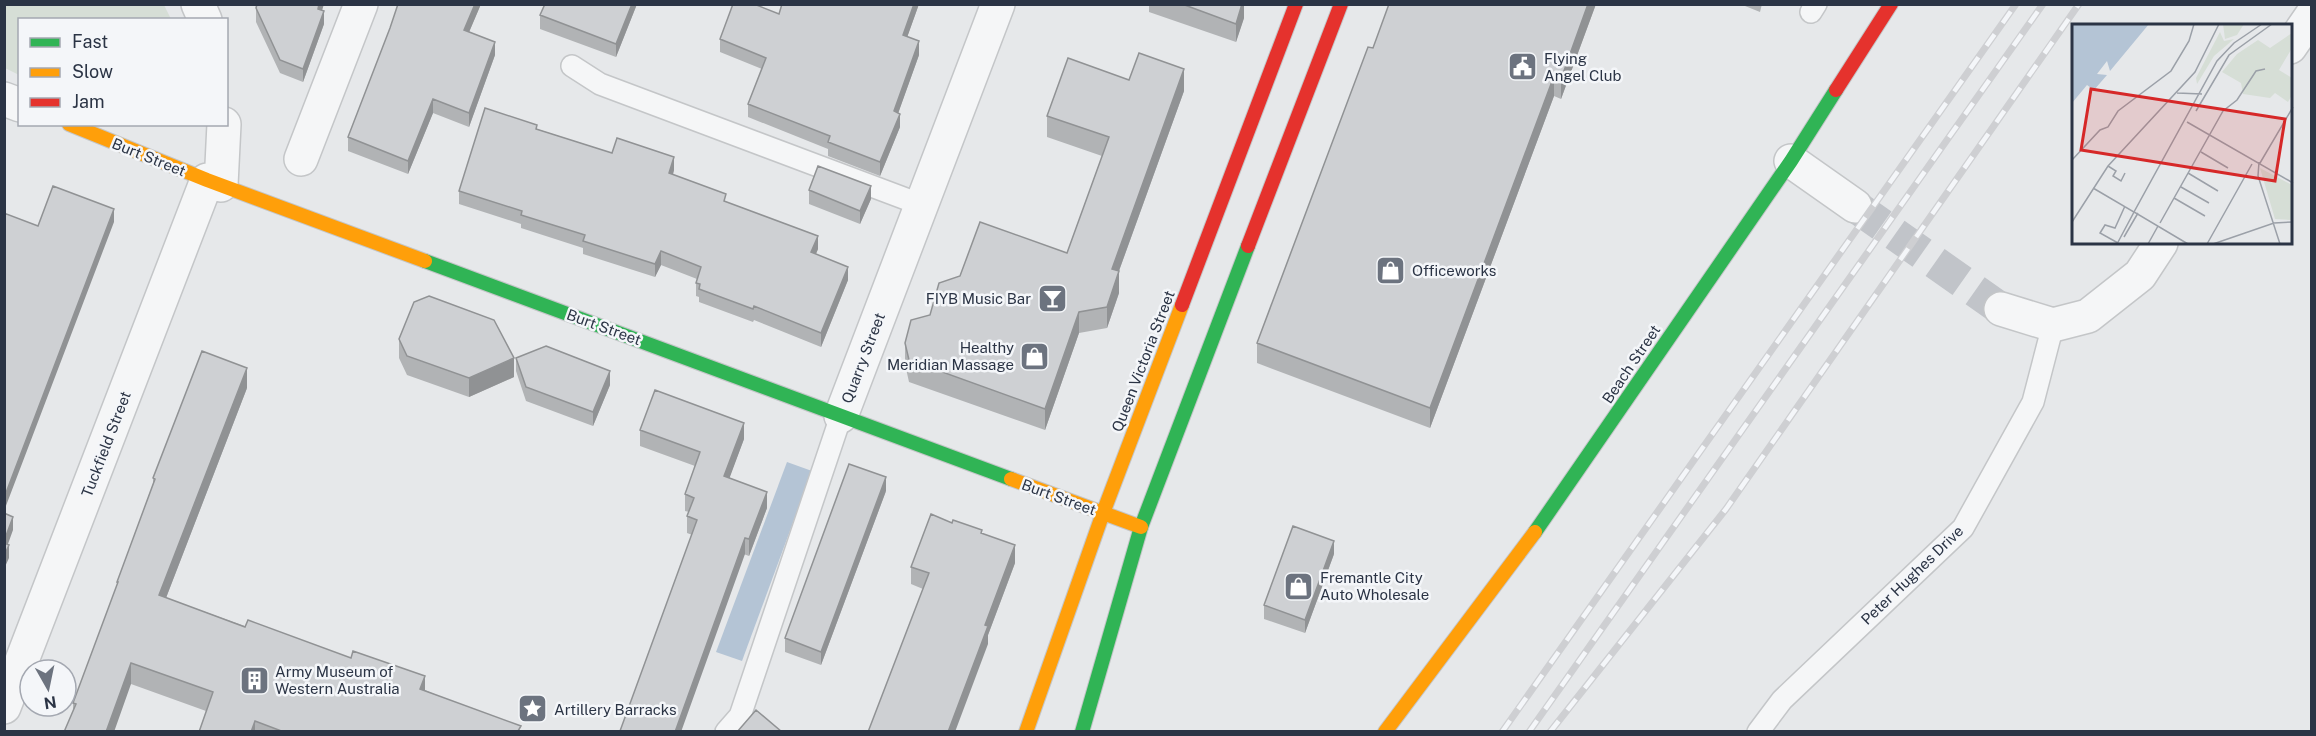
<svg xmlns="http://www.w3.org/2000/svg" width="2316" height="736" font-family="'Public Sans',sans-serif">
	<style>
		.green { fill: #d6ded6 }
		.water { fill: #b4c4d5 }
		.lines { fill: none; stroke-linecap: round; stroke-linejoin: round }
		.street-tunnel { stroke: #c1c4c9; stroke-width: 33; stroke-dasharray: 33 16; stroke-linecap: butt }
		.lane-casing { stroke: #c4c6c8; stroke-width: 24 }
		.street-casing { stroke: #c4c6c8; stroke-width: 36 }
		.fast-casing { stroke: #c4c6c8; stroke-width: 16 }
		.slow-casing { stroke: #c4c6c8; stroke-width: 16 }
		.jam-casing { stroke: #c4c6c8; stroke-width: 16 }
		.lane { stroke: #f5f6f7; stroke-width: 21 }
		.street { stroke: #f5f6f7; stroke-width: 33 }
		.fast { stroke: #30b455; stroke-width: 14 }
		.slow { stroke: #ff9f0a; stroke-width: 14 }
		.jam { stroke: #e5322d; stroke-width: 14 }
		.rail-casing { stroke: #cecfd2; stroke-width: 7 }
		.rail { stroke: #f4f6f9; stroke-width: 4.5; stroke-dasharray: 14; stroke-linecap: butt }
		.wall { fill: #b1b3b5 }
		.shaded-wall { fill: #909294 }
		.building { fill: #ced0d3; stroke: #909294; stroke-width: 1.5 }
		.labels { text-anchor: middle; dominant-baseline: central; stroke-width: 5; stroke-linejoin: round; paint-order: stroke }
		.poi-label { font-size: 15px; fill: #2b3445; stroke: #f4f6f9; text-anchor: start }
		.street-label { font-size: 15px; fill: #2b3445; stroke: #f4f6f9 }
		.inset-road { fill: none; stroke: #9ba0a8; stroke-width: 1.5 }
		.view { fill: #d62828; fill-opacity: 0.15; stroke: #d62828; stroke-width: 3 }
		.inset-edge { fill: none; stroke: #2b3445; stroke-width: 3 }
	</style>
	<rect width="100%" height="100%" fill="#e6e8ea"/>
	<path class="green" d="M4,5H164L171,19L20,20L19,75L5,68Z"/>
	<path class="water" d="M787,462L812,471L742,661L716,652Z"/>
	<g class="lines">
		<path class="street-tunnel" d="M1855,206L2001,309"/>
		<defs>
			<path id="lane" d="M1811,12L1816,4
				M572,66L600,84L922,205
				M726,732L740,716L841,416
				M1758,732L1782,700L1963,528L2033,402L2053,325"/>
			<path id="street" d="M198,4L205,20
				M2290,47L2312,15
				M4,99L20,105
				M301,159L361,4
				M1791,161L1855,206
				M221,185L224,124
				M2001,309L2053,325L2088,316L2140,275L2161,243
				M841,416L998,4
				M4,707L207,180"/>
			<path id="fast" d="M425,261L1011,479
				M1535,532L1791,161L1836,90
				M1082,732L1141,527L1248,246"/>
			<path id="slow" d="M69,124L207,180L425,261
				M1011,479L1141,527
				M1026,732L1103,513L1182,305
				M1385,732L1535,532"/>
			<path id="jam" d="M1836,90L1891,4
				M1248,246L1341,4
				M1182,305L1296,4"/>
		</defs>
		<use href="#lane" class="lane-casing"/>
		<use href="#street" class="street-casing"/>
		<use href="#fast" class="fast-casing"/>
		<use href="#slow" class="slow-casing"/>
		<use href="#jam" class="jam-casing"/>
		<use href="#lane" class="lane"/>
		<use href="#street" class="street"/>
		<use href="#fast" class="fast"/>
		<use href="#slow" class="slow"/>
		<use href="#jam" class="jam"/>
		<defs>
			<path id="rail" d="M1502,732L2016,4
				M1529,732L2043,4
				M1550,732L1726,509L2079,4"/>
		</defs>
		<use href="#rail" class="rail-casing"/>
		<use href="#rail" class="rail"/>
	</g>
	<path class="wall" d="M257,4H324L322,10L324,24L303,82L280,73L256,22V8Z
		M481,4L469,32L495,55L469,127L433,113L408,174L348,151V137L390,28Z
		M637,4L616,57L540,29V15Z
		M782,4H919L907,37L919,55L898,113L900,127L880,176L828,156V149L748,117V104L762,69L720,52V39L779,14Z
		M1149,4H1244V18L1236,42L1149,12Z
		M1389,4H1596L1561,99L1554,96L1430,428L1257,363V343L1373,48Z
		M1740,4H1762L1760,12Z
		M1129,80L1184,91L1119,271V293L1107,328L1079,333L1045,430L909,382L905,364V343L930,315L1067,253L1102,156L1047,137V116Z
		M537,129L612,153L674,170L673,175L818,249L816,254L848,280L821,347L754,320L753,322L699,302V297L696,296V283L697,279L661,265L655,277L583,254V248L521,228V224L459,204V191Z
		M809,190L871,199L860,224L809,204Z
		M399,339L514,377L469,397L407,375L399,358Z
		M516,358L610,385L593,426L526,401L516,371Z
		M247,388L166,598L425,690L521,732H199L206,711L131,684L73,711V703L117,587V582L153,484V478Z
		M640,430L744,439L729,478L767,508L749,556L687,533V516L689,512L685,511V494L695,466L640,446Z
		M886,491L821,665L785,652V638Z
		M982,534L1015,563L988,635V644L923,589L911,584V567Z
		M1334,554L1305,633L1264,619V605Z"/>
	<path class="shaded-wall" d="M319,4H324L318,22V9Z
		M475,4H481L464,44V30Z
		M632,4H637L616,57V44Z
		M914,4H919L903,49V35Z
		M1242,4H1244V18L1236,42V24Z
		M1588,4H1596L1561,99V79Z
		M324,11V24L303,82V69Z
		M919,41V55L894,125V111Z
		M495,42V55L469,127V113Z
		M1184,69V91L1112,290V269Z
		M1554,76V96L1430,428V408Z
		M433,99V113L408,174V161Z
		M900,114V127L880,176V162Z
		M674,157V170L669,187V173Z
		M871,186V199L860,224V211Z
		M114,209V222L4,511V498Z
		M818,236V249L811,265V252Z
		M661,251V265L655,277V264Z
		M848,267V280L821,347V333Z
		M1119,271V293L1107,328V307Z
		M1079,312V333L1045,430V409Z
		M514,358V377L469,397V378Z
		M247,368V388L159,616V595Z
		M610,371V385L593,426V412Z
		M744,423V439L724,493V476Z
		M886,477V491L821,665V652Z
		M767,492V508L749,556V539Z
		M13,517V530L4,555V541Z
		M745,538V554L681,732H675Z
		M1334,541V554L1305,633V620Z
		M9,545V558L4,569V556Z
		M1015,545V563L988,635V644L955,732H948L985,625Z
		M131,663V684L114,732H106Z
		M425,676V697L420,689Z
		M255,721V732H251Z"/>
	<path class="building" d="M257,4H319L318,9L324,11L303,69L280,60L256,8Z
		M398,4H475L464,30L495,42L469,113L433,99L408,161L348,137L390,28Z
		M545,4H632L616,44L540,15Z
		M733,4H754L779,14L782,4H914L903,35L919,41L894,111L900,114L880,162L828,142L830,136L748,104L766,58L720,39Z
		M1182,4H1242L1236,24Z
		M1389,4H1588L1561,79L1554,76L1430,408L1257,343L1368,47L1373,48Z
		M1139,53L1184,69L1112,269L1119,271L1107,307L1079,312L1045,409L909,360L905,343L911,320L930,315L939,283L960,276L980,222L1067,253L1109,137L1047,116L1068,58L1129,80Z
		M485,108L537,125L536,129L612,153L617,138L674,157L669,173L726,194L724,201L818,236L811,252L848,267L821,333L754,306L753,309L699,289L700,284L696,283L701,267L661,251L655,264L583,241L585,235L521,215L522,211L459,191Z
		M818,166L871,186L860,211L809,190Z
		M53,186L114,209L4,498V213L38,226Z
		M429,296L494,320L514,358L469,378L407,356L399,339L414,302Z
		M546,346L610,371L593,412L526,387L516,358Z
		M202,351L247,368L159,595L245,627L248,620L351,658L353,651L425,676L420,689L521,726L518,731L519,732H284L255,721L251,732H199L213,692L131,663L106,732H64L76,704L73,703L118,582H117L155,479L153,478Z
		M655,390L744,423L724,476L767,492L749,539L745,538L675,732H621L620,731L697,520L687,516L694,498L685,494L700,452L640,430Z
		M849,464L886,477L821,652L785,638Z
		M4,513L13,517L4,541Z
		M931,514L952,523L953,520L982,530L981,533L1015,545L985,625L988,626L948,732H868L929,573L911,567Z
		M1293,526L1334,541L1305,620L1264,605Z
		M4,543L9,545L4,556Z
		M756,710L782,732H737Z"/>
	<defs>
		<symbol id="civic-square" viewBox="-11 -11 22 22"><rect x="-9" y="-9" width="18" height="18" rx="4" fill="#6c737f" stroke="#f4f6f9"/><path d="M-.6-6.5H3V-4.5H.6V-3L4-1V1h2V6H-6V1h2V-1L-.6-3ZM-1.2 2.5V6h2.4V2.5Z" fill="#fff"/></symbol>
		<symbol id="shop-square" viewBox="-11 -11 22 22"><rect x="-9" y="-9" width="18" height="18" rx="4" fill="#6c737f" stroke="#f4f6f9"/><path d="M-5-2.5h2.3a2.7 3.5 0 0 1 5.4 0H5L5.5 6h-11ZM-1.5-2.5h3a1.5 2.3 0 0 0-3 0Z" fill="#fff"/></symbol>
		<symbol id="bar-square" viewBox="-11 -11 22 22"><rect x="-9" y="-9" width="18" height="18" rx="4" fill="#6c737f" stroke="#f4f6f9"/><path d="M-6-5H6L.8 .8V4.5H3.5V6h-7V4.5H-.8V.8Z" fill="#fff"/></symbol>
		<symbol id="building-square" viewBox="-11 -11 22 22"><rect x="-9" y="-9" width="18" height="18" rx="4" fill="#6c737f" stroke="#f4f6f9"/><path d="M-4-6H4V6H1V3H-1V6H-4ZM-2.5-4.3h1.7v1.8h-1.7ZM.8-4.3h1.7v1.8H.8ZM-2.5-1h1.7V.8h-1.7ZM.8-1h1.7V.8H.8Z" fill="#fff"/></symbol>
		<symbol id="sight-square" viewBox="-11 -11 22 22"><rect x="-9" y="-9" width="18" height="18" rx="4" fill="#6c737f" stroke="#f4f6f9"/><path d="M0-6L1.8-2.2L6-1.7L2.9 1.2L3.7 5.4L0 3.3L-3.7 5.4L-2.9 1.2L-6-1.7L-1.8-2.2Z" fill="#fff"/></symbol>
	</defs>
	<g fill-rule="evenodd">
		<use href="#civic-square" x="1506" y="50" width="33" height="33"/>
		<use href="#shop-square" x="1374" y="254" width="33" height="33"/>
		<use href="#bar-square" x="1036" y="282" width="33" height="33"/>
		<use href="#shop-square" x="1018" y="340" width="33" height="33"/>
		<use href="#shop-square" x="1282" y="570" width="33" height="33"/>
		<use href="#building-square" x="238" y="664" width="33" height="33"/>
		<use href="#sight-square" x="516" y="692" width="33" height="33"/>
	</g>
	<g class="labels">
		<g class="poi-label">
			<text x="1544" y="58">Flying<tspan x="1544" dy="17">Angel Club</tspan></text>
			<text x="1412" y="270">Officeworks</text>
			<text x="1031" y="298" text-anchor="end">FIYB Music Bar</text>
			<text x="1014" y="347" text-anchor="end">Healthy<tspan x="1014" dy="17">Meridian Massage</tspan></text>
			<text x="1320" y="577">Fremantle City<tspan x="1320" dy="17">Auto Wholesale</tspan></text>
			<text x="275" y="671">Army Museum of<tspan x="275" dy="17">Western Australia</tspan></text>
			<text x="554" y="709">Artillery Barracks</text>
		</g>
		<g class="street-label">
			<text transform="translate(149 157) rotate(22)">Burt Street</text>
			<text transform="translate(604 327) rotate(20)">Burt Street</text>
			<text transform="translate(863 358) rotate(-69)">Quarry Street</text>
			<text transform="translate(1143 361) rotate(-69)">Queen Victoria Street</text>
			<text transform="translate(1631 364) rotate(-56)">Beach Street</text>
			<text transform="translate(106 444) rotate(-69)">Tuckfield Street</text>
			<text transform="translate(1059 497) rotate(20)">Burt Street</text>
			<text transform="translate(1912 575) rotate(-44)">Peter Hughes Drive</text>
		</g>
	</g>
	<g transform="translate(2072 24)">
		<rect width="220" height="220" fill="#e6e8ea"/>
		<path d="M151,0H172L165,11L153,15ZM148,8L152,17L162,15L142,32L125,60L124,54ZM220,9V24L207,46L220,54V71L216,78L203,69L198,74L171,70L169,59L150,48L165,30L186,16L198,24ZM188,144L220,161V196L203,195Z" fill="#d6ded6"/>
		<path d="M0,0H77L38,47L35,37L25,50L35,51L22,66L15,61L0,79Z" fill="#b4c4d5"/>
		<path class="inset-road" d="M105,69L130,70M124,87L157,31L200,0M115,98L221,159M129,128L156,144M0,136L28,106L36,103L46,87L99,47L117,17L122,0M187,138L186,152L208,220M188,139L221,83M36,142L44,147L41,152L49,157L53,149M116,149L146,167M109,163L137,179M21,164L62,188L45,220M102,174L133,192M0,198L36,142L123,48L147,0M88,199L151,87L165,76L184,47L193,45M52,213L66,189M46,219L28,209L33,201L43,204L53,182M76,220L86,202M116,220L62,188L145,37L162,19L190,0M135,220L180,140M141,220L202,199L221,198"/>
		<path class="view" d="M19,65L213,95L203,157L9,126Z"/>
		<rect width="220" height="220" class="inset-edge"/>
	</g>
	<rect width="2316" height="736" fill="none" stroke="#2b3445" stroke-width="12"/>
	<rect x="18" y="18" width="210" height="108" fill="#f4f6f9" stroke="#a4a8b1" stroke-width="1.5"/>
	<rect x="30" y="38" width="30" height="9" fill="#30b455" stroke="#a4a8b1" stroke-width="1.5"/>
	<text x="72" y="48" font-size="18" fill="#2b3445">Fast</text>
	<rect x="30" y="68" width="30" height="9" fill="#ff9f0a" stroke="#a4a8b1" stroke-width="1.5"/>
	<text x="72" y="78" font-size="18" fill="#2b3445">Slow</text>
	<rect x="30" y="98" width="30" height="9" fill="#e5322d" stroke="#a4a8b1" stroke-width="1.5"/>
	<text x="72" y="108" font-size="18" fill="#2b3445">Jam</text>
	<g transform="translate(48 688) rotate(171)"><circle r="28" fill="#f4f6f9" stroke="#a4a8b1" stroke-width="1.5"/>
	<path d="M0-4.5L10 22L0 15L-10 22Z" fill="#6c737f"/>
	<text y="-9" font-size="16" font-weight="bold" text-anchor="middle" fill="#2b3445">N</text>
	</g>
</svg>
